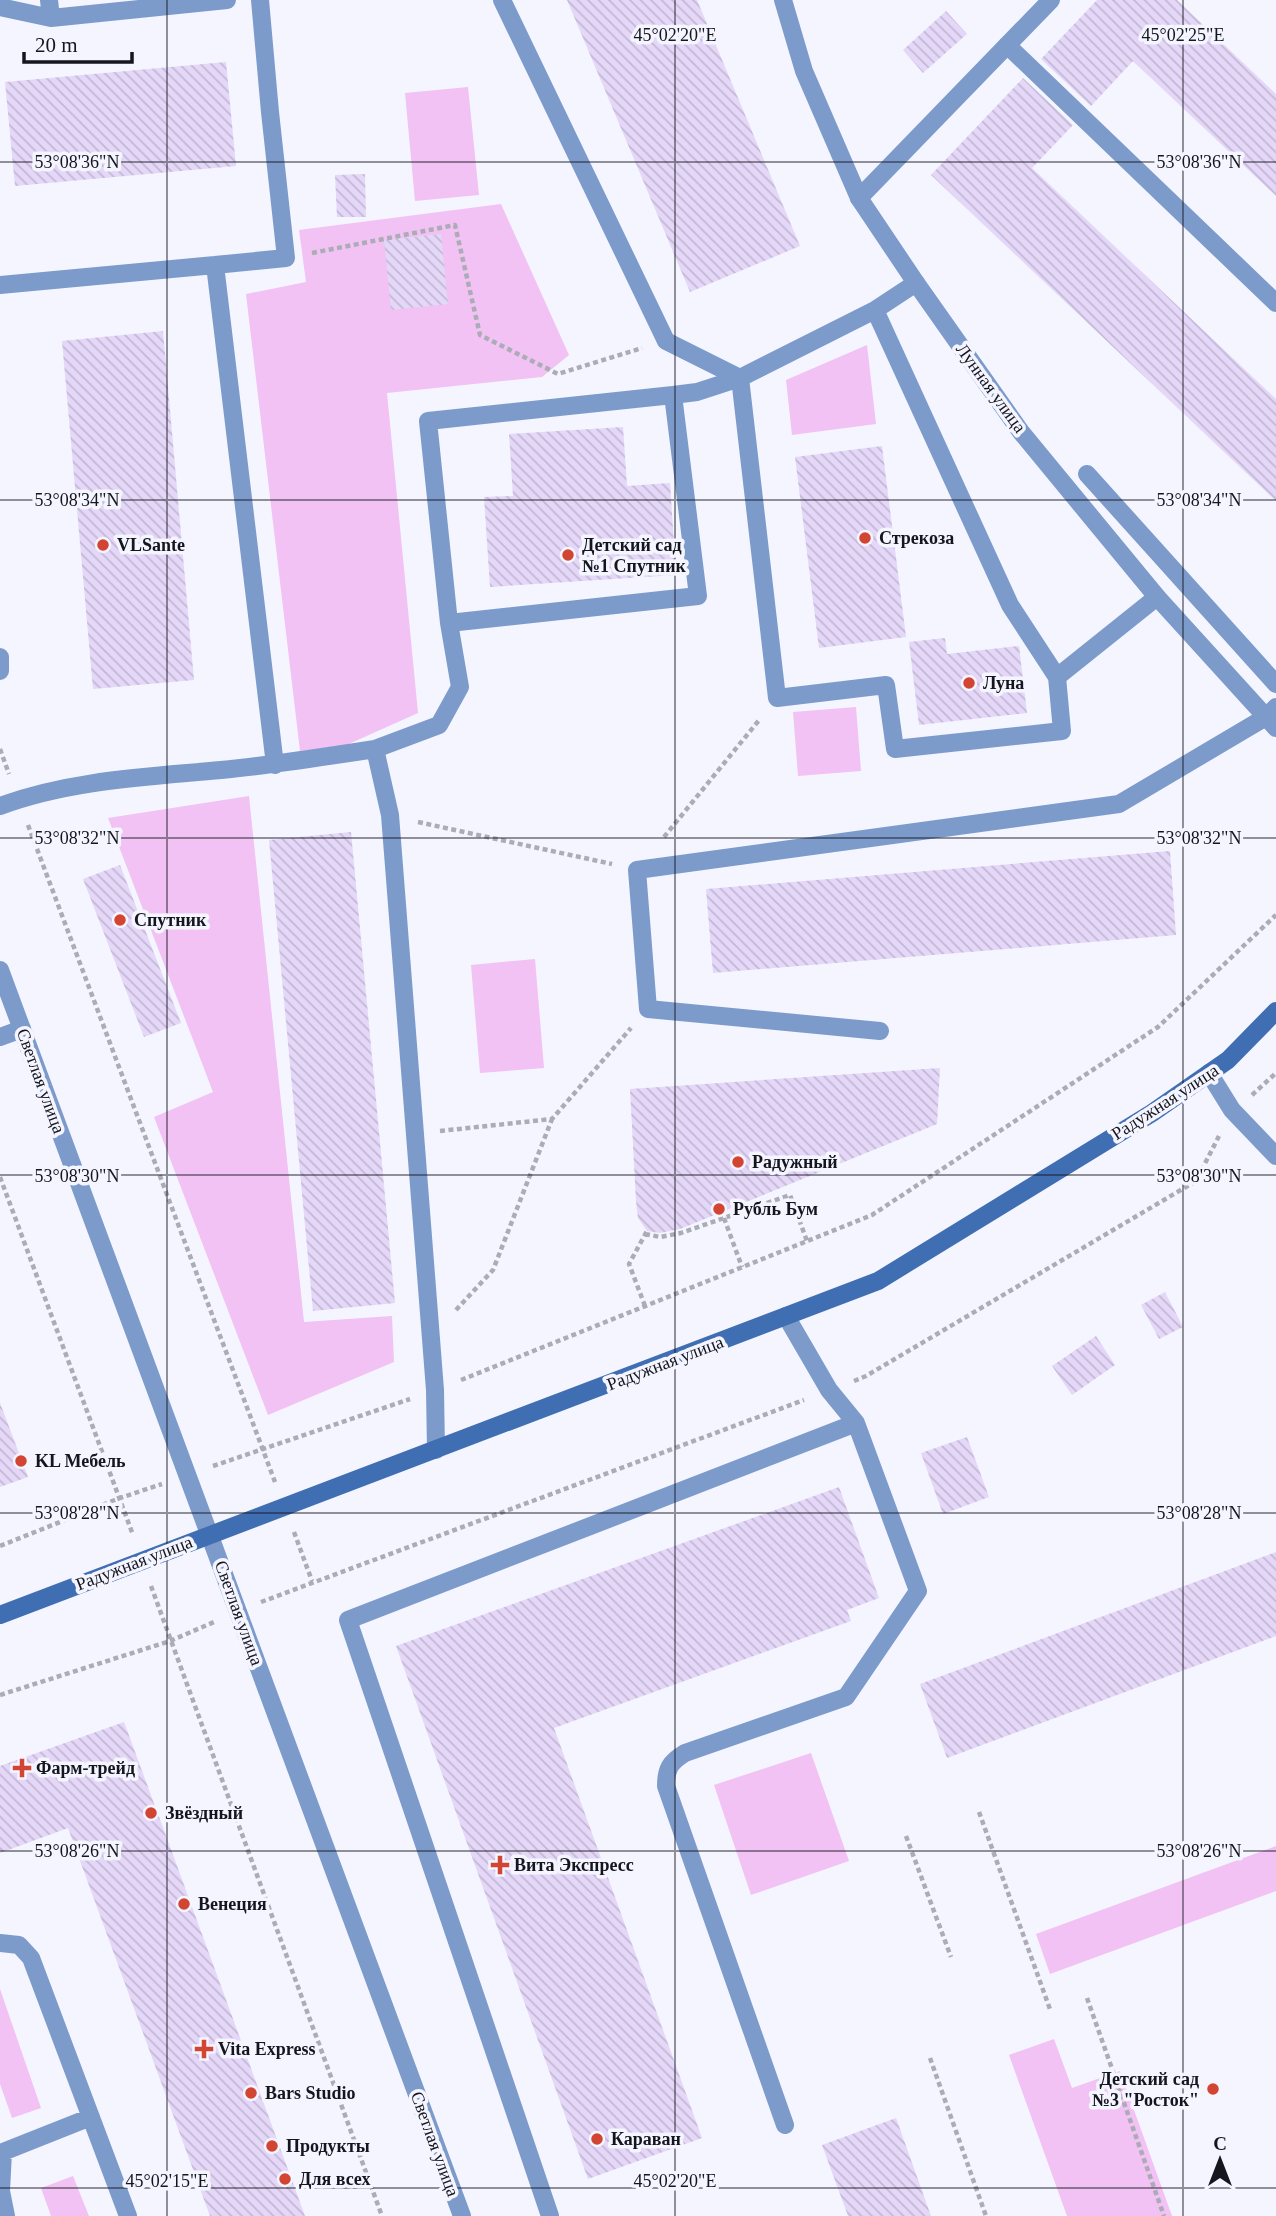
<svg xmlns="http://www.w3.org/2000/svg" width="1276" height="2216" font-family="'Times New Roman',serif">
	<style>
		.green { fill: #f1c2f3 }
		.building { fill: url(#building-back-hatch) }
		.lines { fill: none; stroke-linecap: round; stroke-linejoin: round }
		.path { stroke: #abacb6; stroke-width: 4.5; stroke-dasharray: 5 3.5; stroke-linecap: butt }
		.lane { stroke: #7c9bcb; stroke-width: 18 }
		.street { stroke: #7c9bcb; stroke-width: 18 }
		.secondary { stroke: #406eb3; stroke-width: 18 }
		.ticks { fill: none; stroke: #14151d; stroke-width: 2; stroke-opacity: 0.45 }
		.poi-dot { fill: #d24532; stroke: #f4f5ff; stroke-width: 2.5 }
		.labels { text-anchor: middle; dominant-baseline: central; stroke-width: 7; stroke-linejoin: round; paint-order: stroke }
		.street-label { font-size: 18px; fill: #14151d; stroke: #f4f5ff }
		.poi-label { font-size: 18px; font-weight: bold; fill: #14151d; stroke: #f4f5ff; text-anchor: start }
		.ticks-label { font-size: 18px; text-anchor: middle; fill: #14151d; stroke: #f4f5ff; stroke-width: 7; stroke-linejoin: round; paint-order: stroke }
	</style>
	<defs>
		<pattern id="building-back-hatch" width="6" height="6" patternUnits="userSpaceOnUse" patternTransform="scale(1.75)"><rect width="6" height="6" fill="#e4d7f8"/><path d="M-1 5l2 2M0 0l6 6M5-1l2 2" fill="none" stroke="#c3b8d4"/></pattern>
	</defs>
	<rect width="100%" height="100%" fill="#f4f5ff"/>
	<path class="green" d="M468,87L479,195L415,201L405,93Z
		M501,204L569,355L542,377L387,393L418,713L342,747L300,751L246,294L306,282L299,230Z
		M867,345L876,424L792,435L786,380Z
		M856,707L861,771L798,776L793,712Z
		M249,796L304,1322L392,1316L394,1362L268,1415L154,1117L213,1092L108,818Z
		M535,959L544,1068L480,1073L471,965Z
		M811,1753L849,1861L751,1895L714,1785Z
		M1276,1846V1891L1050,1974L1036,1934Z
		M0,1989L41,2108L12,2118L0,2084Z
		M1054,2039L1072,2088L1120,2071L1172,2216H1067L1009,2055Z
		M73,2176L89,2216H51L41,2188Z"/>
	<path class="building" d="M567,0H697L800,246L690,292Z
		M1097,0H1177L1276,94V196L1133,61L1091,106L1041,59Z
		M946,11L967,34L923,73L903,50Z
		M226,62L236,166L15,186L5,82Z
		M1023,78L1073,125L1032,168L1276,399V501L931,175Z
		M365,174L366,217H337L335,175Z
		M441,234L448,304L391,310L384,240Z
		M163,331L194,680L93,689L62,341Z
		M623,427L627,486L670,483L676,575L490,587L484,497L513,496L509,434Z
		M882,446L906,637L819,648L795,457Z
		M945,638L947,654L1019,646L1027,713L919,725L909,642Z
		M351,832L395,1303L313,1311L269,840Z
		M1170,851L1176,935L713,973L706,889Z
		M120,865L181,1023L144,1037L83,879Z
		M940,1068L937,1124L680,1229L660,1233L647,1231L638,1218L636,1201L630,1089Z
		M1165,1292L1183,1327L1159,1339L1141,1305Z
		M1096,1336L1115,1365L1072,1395L1052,1366Z
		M0,1403L28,1477L0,1487Z
		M967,1437L989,1497L943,1514L921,1453Z
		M839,1487L879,1598L847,1610L851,1621L554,1728L702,2138L588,2179L396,1646Z
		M1276,1552V1636L947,1758L920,1684Z
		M124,1722L176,1863L305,2216H210L68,1828L0,1853V1766Z
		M896,2118L931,2216H848L822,2145Z"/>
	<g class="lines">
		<path class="path" d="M312,253L455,225L480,335L558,374L642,348
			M0,749L9,774
			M418,822L612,864
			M28,825L275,1482
			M664,837L760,719
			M1252,1095L1276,1073
			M440,1131L552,1119L631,1028
			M0,1177L133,1535
			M724,1218L742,1267
			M645,1234L660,1237L681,1233L790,1195L807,1241
			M645,1306L629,1264L647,1231
			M456,1310L493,1270L552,1119
			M461,1380L872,1215L1158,1027L1276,915
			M854,1381L866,1376L1196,1181L1219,1136
			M213,1466L410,1399
			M294,1532L312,1581
			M0,1546L120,1498L162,1484
			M151,1586L382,2216
			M261,1602L804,1400
			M0,1695L170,1641L214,1622
			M979,1812L1051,2012
			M906,1836L951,1957
			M1087,1998L1164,2216
			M930,2058L986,2216"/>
		<path class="lane" d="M502,0L666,341L740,378L875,310L916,283
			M0,7L51,18L49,0
			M51,18L227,0
			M1007,45L1276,303
			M859,198L1051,0
			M215,265L286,258L270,112L260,0
			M0,285L215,265L275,765
			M875,310L1010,605L1057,677
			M673,395L428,421L449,623L698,596L673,395L697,392L740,378L777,698L886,685L895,749L1062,731L1057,677L1157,597
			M1087,474L1276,684
			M0,657V671
			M375,749L439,725L460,687L449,623
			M0,806C70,780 147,777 221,770C273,765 324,757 375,749L390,815L435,1390L436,1450
			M880,1031L648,1009L637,870L1119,804L1266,717L1276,707
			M0,1037L22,1029
			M1209,1073L1232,1110L1276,1156
			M0,1943L19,1945L31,1958L128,2216
			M785,2125L666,1786C666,1769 670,1762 685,1753L846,1697L918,1591L856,1423L829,1390L786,1316
			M6,2216L1,2191L3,2152L91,2117
			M550,2216L348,1620L856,1423"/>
		<path class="street" d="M783,0L804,71L859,198L916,283L1021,432L1157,597L1276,728
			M0,970L462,2216"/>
		<path class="secondary" d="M0,1615L878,1281L1152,1113L1228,1060L1276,1011"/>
	</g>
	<path class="ticks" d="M167,0V2216M675,0V2216M1183,0V2216M0,162H1276M0,500H1276M0,838H1276M0,1175H1276M0,1513H1276M0,1851H1276M0,2188H1276"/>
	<g class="poi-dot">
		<circle cx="865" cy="538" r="7"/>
		<circle cx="103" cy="545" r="7"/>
		<circle cx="568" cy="555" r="7"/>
		<circle cx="969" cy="683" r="7"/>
		<circle cx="120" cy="920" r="7"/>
		<circle cx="738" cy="1162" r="7"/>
		<circle cx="719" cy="1209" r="7"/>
		<circle cx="21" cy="1461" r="7"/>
		<path d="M18.5 1757.5h7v7h7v7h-7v7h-7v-7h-7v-7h7z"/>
		<circle cx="151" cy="1813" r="7"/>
		<path d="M496.5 1854.5h7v7h7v7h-7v7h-7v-7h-7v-7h7z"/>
		<circle cx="184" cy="1904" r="7"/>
		<path d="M200.5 2038.5h7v7h7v7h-7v7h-7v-7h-7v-7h7z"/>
		<circle cx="1213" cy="2089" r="7"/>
		<circle cx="251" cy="2093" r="7"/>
		<circle cx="597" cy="2139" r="7"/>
		<circle cx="272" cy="2146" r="7"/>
		<circle cx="285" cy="2179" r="7"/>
	</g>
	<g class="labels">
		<g class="street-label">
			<text transform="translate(991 388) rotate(54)">Лунная улица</text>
			<text transform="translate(41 1081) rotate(70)">Светлая улица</text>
			<text transform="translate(1165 1102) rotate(-33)">Радужная улица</text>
			<text transform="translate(665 1363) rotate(-21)">Радужная улица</text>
			<text transform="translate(134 1563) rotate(-21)">Радужная улица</text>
			<text transform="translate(239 1613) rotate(70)">Светлая улица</text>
			<text transform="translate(435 2144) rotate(70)">Светлая улица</text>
		</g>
		<g class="poi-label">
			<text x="879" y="538">Стрекоза</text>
			<text x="117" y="545">VLSante</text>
			<text x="582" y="545">Детский сад<tspan x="582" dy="21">№1 Спутник</tspan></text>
			<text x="983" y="683">Луна</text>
			<text x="134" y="920">Спутник</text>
			<text x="752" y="1162">Радужный</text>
			<text x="733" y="1209">Рубль Бум</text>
			<text x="35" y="1461">KL Мебель</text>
			<text x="36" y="1768">Фарм-трейд</text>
			<text x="165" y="1813">Звёздный</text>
			<text x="514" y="1865">Вита Экспресс</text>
			<text x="198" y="1904">Венеция</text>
			<text x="218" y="2049">Vita Express</text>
			<text x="1199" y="2079" text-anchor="end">Детский сад<tspan x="1199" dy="21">№3 "Росток"</tspan></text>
			<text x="265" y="2093">Bars Studio</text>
			<text x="611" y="2139">Караван</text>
			<text x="286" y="2146">Продукты</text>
			<text x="299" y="2179">Для всех</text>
		</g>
	</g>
	<g class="ticks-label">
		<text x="675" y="41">45°02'20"E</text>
		<text x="1183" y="41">45°02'25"E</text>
		<text x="77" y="168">53°08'36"N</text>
		<text x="1199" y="168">53°08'36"N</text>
		<text x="77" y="506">53°08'34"N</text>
		<text x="1199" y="506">53°08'34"N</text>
		<text x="77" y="844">53°08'32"N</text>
		<text x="1199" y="844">53°08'32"N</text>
		<text x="77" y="1182">53°08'30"N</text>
		<text x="1199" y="1182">53°08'30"N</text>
		<text x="77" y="1519">53°08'28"N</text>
		<text x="1199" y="1519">53°08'28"N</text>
		<text x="77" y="1857">53°08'26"N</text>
		<text x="1199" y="1857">53°08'26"N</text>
		<text x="167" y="2187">45°02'15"E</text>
		<text x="675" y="2187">45°02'20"E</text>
	</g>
	<g transform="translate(1220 2160)" stroke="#f4f5ff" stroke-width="5" paint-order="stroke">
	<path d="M0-5L12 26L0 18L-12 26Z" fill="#14151d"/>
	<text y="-10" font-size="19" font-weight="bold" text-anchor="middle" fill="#14151d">С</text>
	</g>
	<path d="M24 52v10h108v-10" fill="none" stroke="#14151d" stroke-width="3.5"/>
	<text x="35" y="52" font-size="21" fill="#14151d" stroke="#f4f5ff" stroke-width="5" paint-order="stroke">20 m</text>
</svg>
